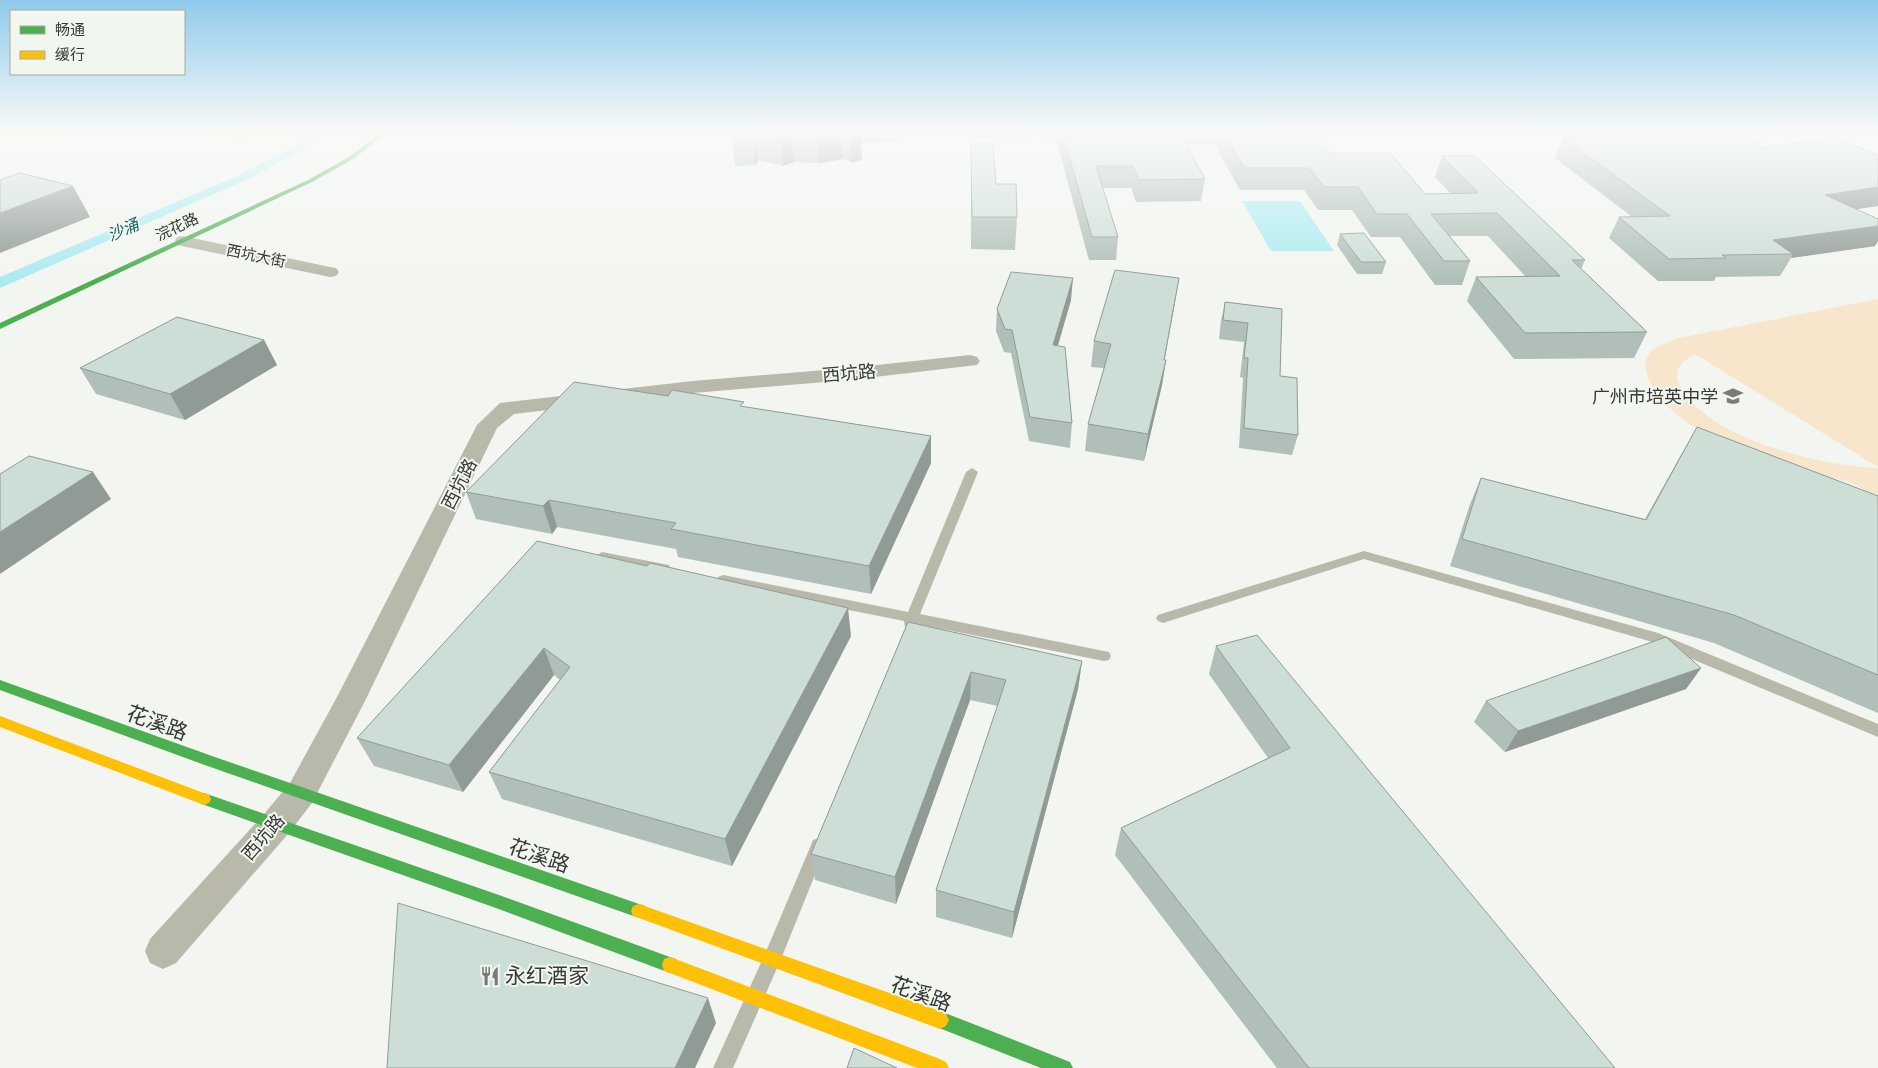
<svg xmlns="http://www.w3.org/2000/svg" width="1878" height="1068" font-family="'Roboto Serif','Noto Sans SC',serif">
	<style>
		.green { fill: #f8e6cc }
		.water { fill: #aaebf1 }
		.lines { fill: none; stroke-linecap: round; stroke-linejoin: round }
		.lane { fill: #b9b9ab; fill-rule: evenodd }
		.street { fill: #b9b9ab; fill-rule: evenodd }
		.fast { fill: #4caf50; fill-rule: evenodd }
		.slow { fill: #ffc107; fill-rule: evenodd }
		.wall { fill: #b0bfb9 }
		.shaded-wall { fill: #909b96 }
		.building { fill: #cdded7; stroke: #909b96 }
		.labels { text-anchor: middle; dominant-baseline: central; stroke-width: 4; stroke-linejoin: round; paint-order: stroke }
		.far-street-label { font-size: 15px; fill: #373937; stroke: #f1f6ef }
		.far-water-label { font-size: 16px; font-style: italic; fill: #116067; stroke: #f1f6ef }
		.street-label { font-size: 18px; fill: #373937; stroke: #f1f6ef }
		.poi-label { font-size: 18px; fill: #373937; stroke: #f1f6ef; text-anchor: end }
		.near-street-label { font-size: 21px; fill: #373937; stroke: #f1f6ef }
		.near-poi-label { font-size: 21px; fill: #373937; stroke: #f1f6ef; text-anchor: start }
	</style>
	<rect width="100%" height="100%" fill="#f2f5f0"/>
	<path class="green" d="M0,131H305L282,145L111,135L0,147Z
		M1878,299V467L1695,354C1681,362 1672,370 1680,386C1709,440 1822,466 1878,468V498C1869,493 1861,487 1851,483C1838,477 1821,478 1807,474C1791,469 1776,462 1761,456C1720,440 1666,422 1648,377C1638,351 1658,346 1679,338Z"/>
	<path class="water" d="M320,131H333L255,176L0,288V277L230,179L295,147Z
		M1242,201H1300L1334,251H1271Z"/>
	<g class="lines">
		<path class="lane" d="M1030,131H1037L1038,136L1033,137Z
			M972,468L978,472L920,614L1104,651L1109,652L1111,656L1109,660L1104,661L917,624L915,627H905L904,621L723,585L718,583L716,580L718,577L723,575L908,612L966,472Z
			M1364,551L1658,633L1878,724V737L1649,641L1364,559L1163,623L1158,621L1156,618L1158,615Z
			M602,552L664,564L669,565L670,568L669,571L664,572L597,559L596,556Z
			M819,838L825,840L827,845L781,959L733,1068H713L765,954L811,845L813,840Z"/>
		<path class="street" d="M224,131H243L247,135L240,139L226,134Z
			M183,236L330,267L336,268L339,272L336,276L330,277L177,245L175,241L177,237Z
			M970,355L977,357L980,361L977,365L849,380L693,393L514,414L497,428L365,701L312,803L288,834L176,963L163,969L150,963L145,951L150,939L264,814L290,783L337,697L477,425L500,403L693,381L849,368Z"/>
		<path class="fast" d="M383,131H390L353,159L312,182L0,329V323L308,180L349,157Z
			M0,680L212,756L639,904L645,906L647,911L645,916L639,918L202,764L0,690Z
			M204,793L496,894L670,957L676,959L678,965L676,971L670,973L496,908L199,803L197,799L199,795Z
			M940,1011L1070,1062L1073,1068H1041L934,1026L931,1020L934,1014Z"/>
		<path class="slow" d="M0,716L209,795L211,799L209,803L204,805L0,727Z
			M639,904L940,1011L946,1014L949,1020L946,1026L940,1029L639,918L633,916L631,911L633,906Z
			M670,957L940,1059L946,1062L949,1068H917L670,973L664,971L662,965L664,959Z"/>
	</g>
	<path class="wall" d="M731,131H902V141L861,142L862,159L852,163L843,159L819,163L794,162L783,166L758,160L756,165L735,166Z
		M969,131H1032L1031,138L971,139Z
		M1039,131H1312L1330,153L1425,194L1450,193L1435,177L1442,156L1585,260L1581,269L1647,332L1634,358L1514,359L1467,301L1476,277H1526L1488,236H1450L1470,261L1462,285H1435L1400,237H1371L1352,210H1318L1304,190H1240L1215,145L1186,144L1205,179L1201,201L1136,202L1131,188H1103L1118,237L1116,260H1089L1056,139L1038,138Z
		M1607,131H1703L1760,148L1856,209L1875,246L1791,258L1780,276L1716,277L1714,281H1658L1609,238L1619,217H1632L1555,158L1563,138L1604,137Z
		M971,144L996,184L1017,217L1015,250L971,249Z
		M1340,234L1386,262L1382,274H1357L1337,245Z
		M1071,300L1058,346L1072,423L1070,448L1029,441L1011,353L1004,352L996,331L997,309Z
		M1175,302L1164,360H1166L1162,385L1144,461L1085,451L1088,424L1104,368L1091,367L1094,341Z
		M1225,302L1282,309L1280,376L1298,435L1292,455L1239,448L1243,378L1240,377L1244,342L1219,339L1221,321Z
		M264,340L277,365L185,420L96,394L80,368Z
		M744,407L931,436V463L871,594L678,557L676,549L557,527L552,534L476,519L466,492Z
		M1697,427L1878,496V713L1714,643L1450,566L1470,504L1481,478L1645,519L1682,453Z
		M537,541L851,636L732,866L502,799L489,772L560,680L554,675L463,792L374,766L357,738Z
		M908,622L1082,661L1078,689L1012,938L936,917V890L998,706L970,700L896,904L815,880L811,854Z
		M1216,646L1615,1068H1277L1115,855L1121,828L1268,758L1209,674Z
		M1701,668L1686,689L1505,752L1474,722L1486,701Z"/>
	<path class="shaded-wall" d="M753,131H754L758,160L756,165Z
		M780,131H791L794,162L783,166Z
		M817,131H841L843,159L819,163Z
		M850,131H861L862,159L852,163Z
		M73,186L90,217L0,253V213Z
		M1878,187V206L1813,216L1825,195Z
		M1878,226V241L1875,246L1791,258L1793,254L1773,240Z
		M1073,278L1071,300L1051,368L1053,345Z
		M1179,278L1175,302L1160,385L1164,360Z
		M264,340L277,365L185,420L170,394Z
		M1166,360L1162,385L1144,461L1148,434Z
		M931,436V463L871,594L869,566Z
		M93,472L111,499L0,574V532Z
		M549,500L557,527L552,534L543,506Z
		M848,608L851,636L732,866L725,839Z
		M544,648L554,675L463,792L449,765Z
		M1082,661L1078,689L1012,938L1014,912Z
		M1701,668L1686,689L1505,752L1518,731Z
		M971,672L970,700L896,904L895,877Z
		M708,998L716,1023L695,1068H675Z"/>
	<path class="building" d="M1062,131H1179L1205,179L1139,180L1133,166H1096L1118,237H1092Z
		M1223,131H1312L1330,153H1390L1425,194L1478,193L1442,156H1475L1585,260H1572L1647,332L1525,333L1476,277L1560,276L1497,213L1431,214L1470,261H1444L1407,214H1377L1358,187H1324L1309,168H1244Z
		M1607,131H1703L1760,141V148L1834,138L1878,155V187L1825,195L1878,219V226L1773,240L1793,254L1722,255L1726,258L1669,259L1619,217L1670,216L1563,138L1607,137Z
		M971,144H993L996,184H1016L1017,217H972Z
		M20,173L73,186L0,213V180Z
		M1364,233L1386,262H1361L1340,234Z
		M1115,270L1179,278L1164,360H1166L1148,434L1088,424L1111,344L1094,341Z
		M1011,272L1073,278L1053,345L1065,347L1072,423L1030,417L1012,330L1005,329L997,309Z
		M1225,302L1282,309L1280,376L1297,378L1298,435L1244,428L1248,358H1244L1248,323L1223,320Z
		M177,317L264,340L170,394L80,368Z
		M574,382L668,396L672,390L744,402L740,406L931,436L869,566L671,529L676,523L549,500L543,506L466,492Z
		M1697,427L1878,496V675L1734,615L1462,539L1481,478L1646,520Z
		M29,456L93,472L0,532V474Z
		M537,541L647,566L650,563L848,608L725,839L489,772L570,667L544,648L449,765L357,738Z
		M908,622L1082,661L1014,912L936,890L1006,680L971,672L895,877L811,854Z
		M1257,635L1615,1068H1309L1121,828L1290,748L1216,646Z
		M1666,637L1701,668L1518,731L1486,701Z
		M398,903L708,998L675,1068H387Z
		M854,1048L897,1068H847Z"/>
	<linearGradient id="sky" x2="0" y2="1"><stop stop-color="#8fcaec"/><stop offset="0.47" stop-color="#f9faf8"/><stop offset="1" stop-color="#f9faf8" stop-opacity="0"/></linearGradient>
	<rect width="1878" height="281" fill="url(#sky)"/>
	<defs>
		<symbol id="school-bare" viewBox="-9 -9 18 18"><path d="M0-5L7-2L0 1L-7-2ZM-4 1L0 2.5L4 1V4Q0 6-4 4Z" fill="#787b78" stroke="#f1f6ef" stroke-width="2.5" paint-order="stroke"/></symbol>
		<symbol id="restaurant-bare" viewBox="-9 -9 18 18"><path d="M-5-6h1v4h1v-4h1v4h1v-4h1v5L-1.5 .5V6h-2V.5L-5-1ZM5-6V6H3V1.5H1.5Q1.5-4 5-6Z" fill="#787b78" stroke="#f1f6ef" stroke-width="2.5" paint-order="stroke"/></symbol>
	</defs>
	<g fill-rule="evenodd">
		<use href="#school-bare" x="1719" y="382" width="28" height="28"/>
		<use href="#restaurant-bare" x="476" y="962" width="28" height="28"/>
	</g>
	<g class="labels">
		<g class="far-street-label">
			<text transform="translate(177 227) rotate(-25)">浣花路</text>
			<text transform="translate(256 256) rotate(12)">西坑大街</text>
		</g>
		<g class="far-water-label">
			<text transform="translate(123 230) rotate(-23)">沙涌</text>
		</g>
		<g class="street-label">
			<text transform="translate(849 373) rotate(-5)">西坑路</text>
			<text transform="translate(459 484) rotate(-63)">西坑路</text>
			<text transform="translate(263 837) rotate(-49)">西坑路</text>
		</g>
		<g class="poi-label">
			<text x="1718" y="396">广州市培英中学</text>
		</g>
		<g class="near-street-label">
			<text transform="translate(157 723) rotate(20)">花溪路</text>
			<text transform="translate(539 856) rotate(19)">花溪路</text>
			<text transform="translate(921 994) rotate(20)">花溪路</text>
		</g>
		<g class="near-poi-label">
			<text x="505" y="976">永红酒家</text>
		</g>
	</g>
	<rect x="10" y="10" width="175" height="65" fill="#f1f6ef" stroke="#a7aaa5"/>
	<rect x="20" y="26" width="25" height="8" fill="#4caf50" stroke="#a7aaa5"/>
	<text x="55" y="35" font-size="15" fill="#373937">畅通</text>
	<rect x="20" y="51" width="25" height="8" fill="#ffc107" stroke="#a7aaa5"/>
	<text x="55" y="60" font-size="15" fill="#373937">缓行</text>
</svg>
